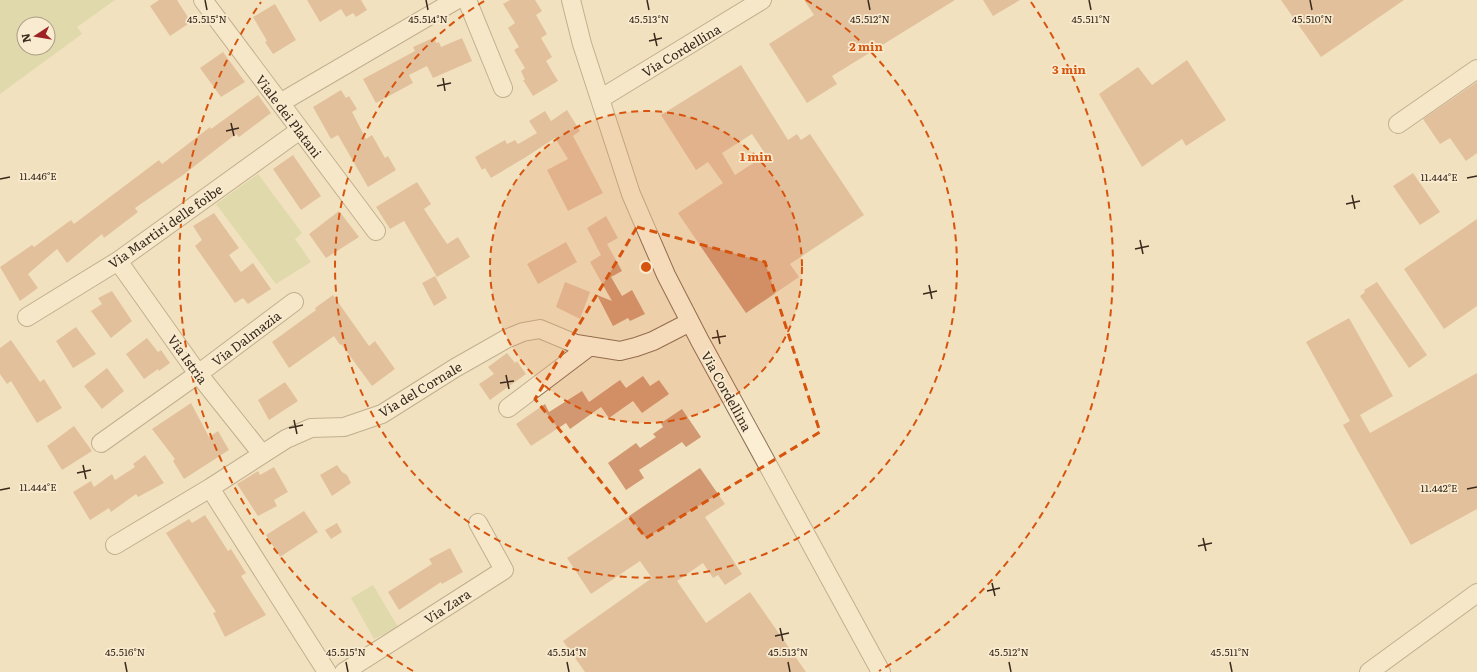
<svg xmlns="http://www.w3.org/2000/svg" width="1477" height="672" font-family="Literata,serif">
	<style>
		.green { fill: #c9cf92; fill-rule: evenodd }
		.building { fill: #d29872; fill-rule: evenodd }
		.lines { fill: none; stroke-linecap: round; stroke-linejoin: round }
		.minor-casing { stroke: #8a7156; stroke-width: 20 }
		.minor { stroke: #fbeed2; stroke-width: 18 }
		.marked { fill: none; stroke: #d6540e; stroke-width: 3; stroke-dasharray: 8 5; stroke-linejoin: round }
		.ticks { fill: none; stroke: #39291c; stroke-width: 1.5 }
		.ring { fill: none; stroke: #d6540e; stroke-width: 2; stroke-dasharray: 7 5 }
		.labels { text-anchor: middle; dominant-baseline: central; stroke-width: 3.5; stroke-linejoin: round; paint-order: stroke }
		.street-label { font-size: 13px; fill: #39291c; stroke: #f8ebcf }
		.ticks-label { font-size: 10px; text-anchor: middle; fill: #39291c; stroke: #f8ebcf; stroke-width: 3.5; stroke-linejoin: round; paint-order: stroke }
		.centre { fill: #d6540e; stroke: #f8ebcf; stroke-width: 2 }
		.ring-label { font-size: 12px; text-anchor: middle; font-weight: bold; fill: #d6540e; stroke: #f8ebcf; stroke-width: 3.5; stroke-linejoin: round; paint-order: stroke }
	</style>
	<rect width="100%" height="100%" fill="#f1e1bf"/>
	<path class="green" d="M0,0H115L77,27L82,34L0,94ZM24,24H48V48H24Z
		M258,174L302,233L295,239L311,262L276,284L216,204Z
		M373,585L398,627L374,639L351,598Z"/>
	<path class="building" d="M159,0H177L191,22L170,36L150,6Z
		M307,0H361L367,10L356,17L353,13L346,17L341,9L320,22Z
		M510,0H535L542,11L536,15L547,34L541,38L552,57L546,61L558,81L533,96L523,80H525L521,71L525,68L514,50L519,47L508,28L515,23L503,4Z
		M804,0H955L832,76L837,84L807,103L769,44L814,15Z
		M983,0H1020L993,16Z
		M1281,0H1404L1321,57Z
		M275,4L296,40L273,54L265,42L267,41L253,17Z
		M435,37L436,43L439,42L441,47L462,38L472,61L433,78L427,66L409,75L413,83L376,103L363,79L415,51L413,47Z
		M223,52L245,82L221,97L200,68Z
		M1187,60L1226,120L1186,146L1182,139L1142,167L1099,94L1138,67L1152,85Z
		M741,65L788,140L797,134L801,140L810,134L864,215L790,264L799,277L746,313L678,213L723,183L708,162L696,170L661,115ZM752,134L766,155L735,175L722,153Z
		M1477,82V153L1466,161L1450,138L1440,144L1423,119Z
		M341,90L346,98L349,96L357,109L352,112L366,139L372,135L385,158L388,156L396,170L368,187L338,135L331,139L313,107Z
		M258,95L271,113L239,137L236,134L183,175L135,208L138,212L104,238L102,234L67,263L57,249L28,274L38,288L20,301L0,267L32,245L34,247L71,220L74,224L159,160L162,164L210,127L211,129Z
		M567,110L580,131L573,136L603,193L568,211L547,170L568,159L555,138L526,157L491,178L485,168L482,170L475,157L505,140L507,144L515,140L518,144L537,133L529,121L545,111L551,121Z
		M293,155L321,196L301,210L273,169Z
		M1413,173L1440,212L1420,225L1393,186Z
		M417,182L431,204L424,209L447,244L458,237L470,257L437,277L404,221L390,229L376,207Z
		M339,211L359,237L326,258L309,234Z
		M214,213L239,248L229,255L241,272L253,263L271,289L248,304L243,298L235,303L195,246L202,240L193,226Z
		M606,216L618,238L607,244L622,271L611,277L622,296L632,290L645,314L630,321L628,318L613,326L597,295L612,301L590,262L601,255L587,228Z
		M1477,219V306L1444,329L1404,269Z
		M566,242L577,262L538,284L527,264Z
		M435,276L447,298L434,306L422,283Z
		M565,282L590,292L580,319L556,307Z
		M1377,282L1427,355L1409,368L1360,296L1365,292L1364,290Z
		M112,291L132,321L111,338L91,311L102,304L98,298Z
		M333,295L369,346L375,341L395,369L372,386L341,344L340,345L334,336L289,368L272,342L316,310L315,308Z
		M1349,318L1393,396L1360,415L1370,433L1477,373V509L1411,545L1343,425L1350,421L1306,342Z
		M76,327L96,354L73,368L56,341Z
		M147,338L158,352L161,350L170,363L159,371L158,369L144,379L126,354Z
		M11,340L40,382L44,379L62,408L37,423L11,381L7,384L0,374V348Z
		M507,353L515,363L517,361L526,374L490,400L479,384L494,374L488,367Z
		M107,368L124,391L102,409L84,386Z
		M643,376L650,386L659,380L669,394L642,413L633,401L609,418L601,407L570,429L566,423L531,446L516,424L545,404L549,412L582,391L589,402L620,380L626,388Z
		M285,382L298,401L269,420L258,400Z
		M191,403L209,437L218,431L229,450L184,479L173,461L175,459L152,429Z
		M682,409L701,437L686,447L682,442L639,470L644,478L626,490L608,463L636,443L640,448L656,437L653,434L663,427L661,423Z
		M74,426L92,451L62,470L47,446Z
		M145,455L164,483L138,497L136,494L111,512L109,508L90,520L73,492L91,481L94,487L112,474L115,480L135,467L133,464Z
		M337,465L342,472L347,475L351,483L332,496L320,475Z
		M274,467L288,492L274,500L277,506L258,516L237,484L258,471L260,475Z
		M700,468L725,504L705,517L742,574L725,585L718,575L713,578L703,563L677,581L706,623L750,592L806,672H585L563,641L652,578L640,561L591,594L567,558Z
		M304,511L318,532L280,557L266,535Z
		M205,515L228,551L231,549L246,573L241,576L266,615L225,637L213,613L216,612L166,533L189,519L192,523Z
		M337,523L342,532L331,539L325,530Z
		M450,548L463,572L442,584L441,582L399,610L388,592L432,564L429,559Z"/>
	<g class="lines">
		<defs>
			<path id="minor" d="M203,0L376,231
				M467,0L503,88
				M571,0L582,44L631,194L666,275L700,341L881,672
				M600,99L762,0
				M280,103L456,0
				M1398,124L1477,69
				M118,261L196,371L262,454
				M27,317L118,261L300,130
				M508,408L590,346
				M101,443L198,374L294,302
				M210,488L327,672
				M115,545L210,488L286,439L311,428L344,427L382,414L455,368L506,339L523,332L540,329L576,344L620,351L636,347L653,341L690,322
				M344,672L504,570L478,523
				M1369,672L1477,593"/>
		</defs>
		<use href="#minor" class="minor-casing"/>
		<use href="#minor" class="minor"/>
	</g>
	<path d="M0 0H1477V672H0ZM637,227L765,262L820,432L646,538L535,399Z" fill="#f1e1bf" fill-opacity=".55" fill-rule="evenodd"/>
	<path class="marked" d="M637,227L765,262L820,432L646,538L535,399Z"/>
	<path class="ticks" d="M205,0L207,10M426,0L428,10M647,0L649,10M868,0L870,10M1089,0L1091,10M1310,0L1312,10M654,33L657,46M649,41L662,38M443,78L445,91M437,86L451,83M231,123L234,136M226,131L239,128M1467,178L1477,176M0,179L10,177M1352,195L1355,209M1346,204L1360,201M1140,240L1143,254M1135,249L1149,246M929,285L932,299M923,294L937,291M717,330L720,344M712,338L726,336M506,375L509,389M500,383L514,381M294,420L297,434M289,428L303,425M83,465L86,479M77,473L91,470M1467,489L1477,487M0,490L10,488M1203,538L1206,551M1198,546L1212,543M992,583L995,596M987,591L1000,588M780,628L783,641M775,636L789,633M125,662L127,672M346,662L348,672M567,662L569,672M788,662L790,672M1009,662L1011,672M1230,662L1232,672"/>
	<circle cx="646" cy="267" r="156" fill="#d6540e" fill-opacity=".12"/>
	<g class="ring">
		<circle cx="646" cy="267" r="156"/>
		<path d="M806 0A311 311 0 1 1 486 0"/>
		<path d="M413 671A467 467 0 0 1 261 2M1031 2A467 467 0 0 1 879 671"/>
	</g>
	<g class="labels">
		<g class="street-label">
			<text transform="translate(681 50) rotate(-31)">Via Cordellina</text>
			<text transform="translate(289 116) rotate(53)">Viale dei Platani</text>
			<text transform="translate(165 226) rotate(-35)">Via Martiri delle foibe</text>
			<text transform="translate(246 338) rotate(-37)">Via Dalmazia</text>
			<text transform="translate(188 359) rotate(54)">Via Istria</text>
			<text transform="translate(420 389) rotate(-31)">Via del Cornale</text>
			<text transform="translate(727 391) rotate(61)">Via Cordellina</text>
			<text transform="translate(447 606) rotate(-33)">Via Zara</text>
		</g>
	</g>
	<g class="ticks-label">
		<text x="207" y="23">45.515°N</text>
		<text x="428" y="23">45.514°N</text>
		<text x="649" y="23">45.513°N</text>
		<text x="870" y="23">45.512°N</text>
		<text x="1091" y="23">45.511°N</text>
		<text x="1312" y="23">45.510°N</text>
		<text x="38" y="180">11.446°E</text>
		<text x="1439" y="181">11.444°E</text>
		<text x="38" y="491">11.444°E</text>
		<text x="1439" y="492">11.442°E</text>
		<text x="125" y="656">45.516°N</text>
		<text x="346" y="656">45.515°N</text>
		<text x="567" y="656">45.514°N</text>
		<text x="788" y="656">45.513°N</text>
		<text x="1009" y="656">45.512°N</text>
		<text x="1230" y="656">45.511°N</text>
	</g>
	<circle cx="646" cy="267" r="6" class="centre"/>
	<g class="ring-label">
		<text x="866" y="51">2 min</text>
		<text x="1069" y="74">3 min</text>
		<text x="756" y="161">1 min</text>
	</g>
	<g transform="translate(36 36) rotate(258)"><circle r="19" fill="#f8ebcf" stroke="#ac9d87"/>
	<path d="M0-3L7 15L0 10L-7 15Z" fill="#9d2225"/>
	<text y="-6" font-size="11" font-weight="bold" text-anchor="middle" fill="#39291c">N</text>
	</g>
</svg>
